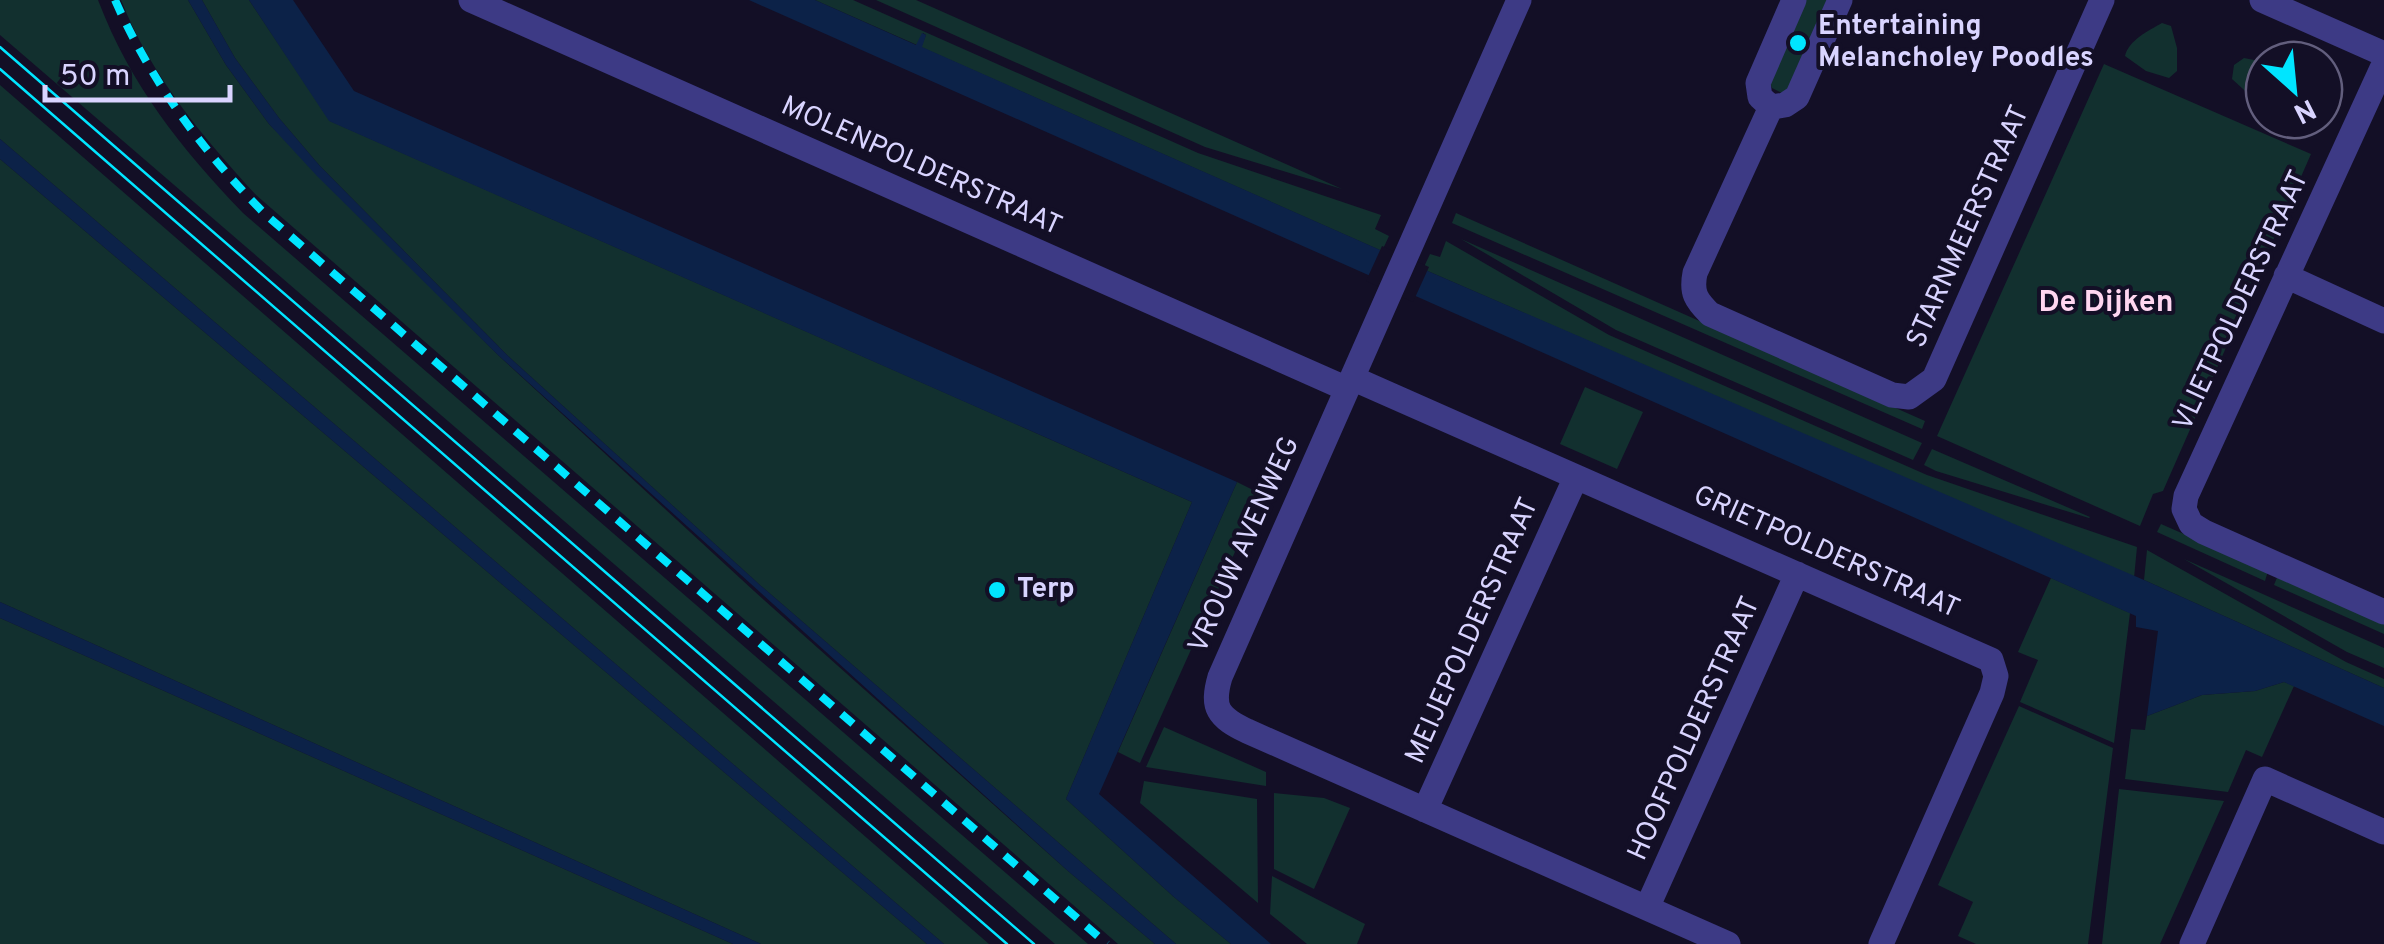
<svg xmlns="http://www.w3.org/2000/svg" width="2384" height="944" font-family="Overpass,sans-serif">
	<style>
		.green { fill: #12302f }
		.water { fill: #0c2248 }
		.pier { fill: #130f26 }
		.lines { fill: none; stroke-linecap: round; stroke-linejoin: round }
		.minor { stroke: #3d3a85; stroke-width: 25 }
		.tram { stroke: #00e5ff; stroke-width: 2.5 }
		.rail { stroke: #00e5ff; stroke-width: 8; stroke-dasharray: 15 12; stroke-linecap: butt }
		.poi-dot { fill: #00e5ff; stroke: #130f26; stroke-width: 4 }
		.labels { text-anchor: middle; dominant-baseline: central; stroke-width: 8; stroke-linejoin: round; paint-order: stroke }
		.poi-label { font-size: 28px; font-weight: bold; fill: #d9d4ff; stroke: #130f26; text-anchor: start }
		.street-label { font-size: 28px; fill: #d9d4ff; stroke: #130f26 }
		.neighbourhood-label { font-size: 30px; font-weight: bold; fill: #ffd6f0; stroke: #130f26 }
	</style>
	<rect width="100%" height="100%" fill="#130f26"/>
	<path class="green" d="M0,0H98C131,86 180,147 243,213L1088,944H1055L0,35Z
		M121,0H188L226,65L269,124L498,355L754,591L1068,871L1155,944H1118L256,195C202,136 151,76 121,0Z
		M202,0H249L330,121L1192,502L1066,799L1174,897L1231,944H1176L761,586L507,355L319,165L279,118L235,58Z
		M815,0H853L1198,153L1381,215L1375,229L1389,236L1382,251L921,47L926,35L923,33L917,45Z
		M876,0H916L1342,189L1205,147Z
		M1806,0H1828L1790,91L1782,93L1772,88L1770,83Z
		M2162,23L2171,26L2177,48V71L2169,78L2146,71L2125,56C2129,40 2148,31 2162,23Z
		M2244,58L2264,62V108L2232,79L2234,65Z
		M2104,64L2311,154L2163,491L2153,494L2140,526L1937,436Z
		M0,85L989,944H944L0,139Z
		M0,159L927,944H761L0,602Z
		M1456,213L1925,421L1922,429L1452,223Z
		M1461,239L1922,443L1913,460L1616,330Z
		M1446,241L1609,335L1927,475L2137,547L2134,578L1423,269L1430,254L1440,257Z
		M1585,387L1643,412L1617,469L1560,444Z
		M1932,449L2090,517L2089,518L1936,471L1924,465Z
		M1237,482L1261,494L1140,763L1118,752Z
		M2161,524L2268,571L2265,581L2157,532Z
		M2147,550L2346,662L2384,679V688L2144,580Z
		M2184,559L2384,648V668L2347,652Z
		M2278,575L2384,622V634L2274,585Z
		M2051,578L2130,613L2114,743L2020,702L2038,660L2018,652Z
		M0,618L733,944H0Z
		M2284,682L2294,686L2262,757L2246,750L2228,792L2125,779L2131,729L2145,730L2147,716L2202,695L2255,691Z
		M2019,706L2113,748L2088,944H1976L1958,936L1973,902L1938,885Z
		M1164,727L1266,772V786L1146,767Z
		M1144,781L1257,799L1258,903L1140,803Z
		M2119,789L2224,801L2160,944H2102Z
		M1274,793L1324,798L1350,808L1314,889L1274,869Z
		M1272,876L1365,924L1357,944H1307L1270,914Z"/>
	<path class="water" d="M188,0H202L235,58L279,118L319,165L507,355L761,586L1176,944H1155L1068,871L498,355L317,176L269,124L226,65Z
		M249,0H293L354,91L1237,482L1099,794L1271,944H1231L1174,897L1066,799L1192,502L329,121Z
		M749,0H815L916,45L922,33L926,35L922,47L1423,269L2144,580L2384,688V726L2284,682L2255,691L2202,695L2147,716L2158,631L2136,627V616Z
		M0,139L944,944H927L0,159Z
		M0,602L761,944H733L0,618Z"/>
	<path class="pier" d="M1382,246L1429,267L1413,302L1366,281Z"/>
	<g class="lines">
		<path class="minor" d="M471,0L1347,389
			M1519,0L1220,677C1211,708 1218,717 1247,731L1728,944
			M1794,0L1758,83L1760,97L1771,107L1785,105L1797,97L1840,0
			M2262,0L2384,54
			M2384,64L2186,496L2184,509L2191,524L2204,532L2384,612
			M1771,107L1695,273C1691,293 1696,300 1710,314L1892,395L1909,397L1934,379L2102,0
			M2286,276L2384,321
			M1352,378L1991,660L1996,676L1992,693L1881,944
			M1425,810L1576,477
			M1647,908L1797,574
			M2192,944L2265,779L2384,832"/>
		<path class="tram" d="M0,47L1034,944
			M0,69L1007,944"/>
		<path class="rail" d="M115,0C151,81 202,151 265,214L1107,944"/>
	</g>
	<g class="poi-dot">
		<circle cx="1798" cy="43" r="10"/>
		<circle cx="997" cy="590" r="10"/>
	</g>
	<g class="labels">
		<g class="poi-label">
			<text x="1818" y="27">Entertaining<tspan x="1818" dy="32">Melancholey Poodles</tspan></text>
			<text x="1017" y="590">Terp</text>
		</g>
		<g class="street-label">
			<text transform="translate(921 167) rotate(24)">MOLENPOLDERSTRAAT</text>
			<text transform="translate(1969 227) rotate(-66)">STARNMEERSTRAAT</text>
			<text transform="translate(2242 301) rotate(-65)">VLIETPOLDERSTRAAT</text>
			<text transform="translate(1245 545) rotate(-66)">VROUW AVENWEG</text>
			<text transform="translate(1826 553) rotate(24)">GRIETPOLDERSTRAAT</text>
			<text transform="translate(1473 631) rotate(-66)">MEIJEPOLDERSTRAAT</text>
			<text transform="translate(1695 729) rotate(-66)">HOOFPOLDERSTRAAT</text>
		</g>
		<g class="neighbourhood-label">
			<text x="2106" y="303">De Dijken</text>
		</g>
	</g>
	<g transform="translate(2294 90) rotate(153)"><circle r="48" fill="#130f26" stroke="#625e7d" stroke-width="2.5"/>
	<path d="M0-8L18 38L0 25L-18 38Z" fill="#00e5ff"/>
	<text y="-15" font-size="28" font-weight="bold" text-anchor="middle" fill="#d9d4ff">N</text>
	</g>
	<path d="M45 85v15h185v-15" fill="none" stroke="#d9d4ff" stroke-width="5"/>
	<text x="60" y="85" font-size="30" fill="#d9d4ff" stroke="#130f26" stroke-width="8" paint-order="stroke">50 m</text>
</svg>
